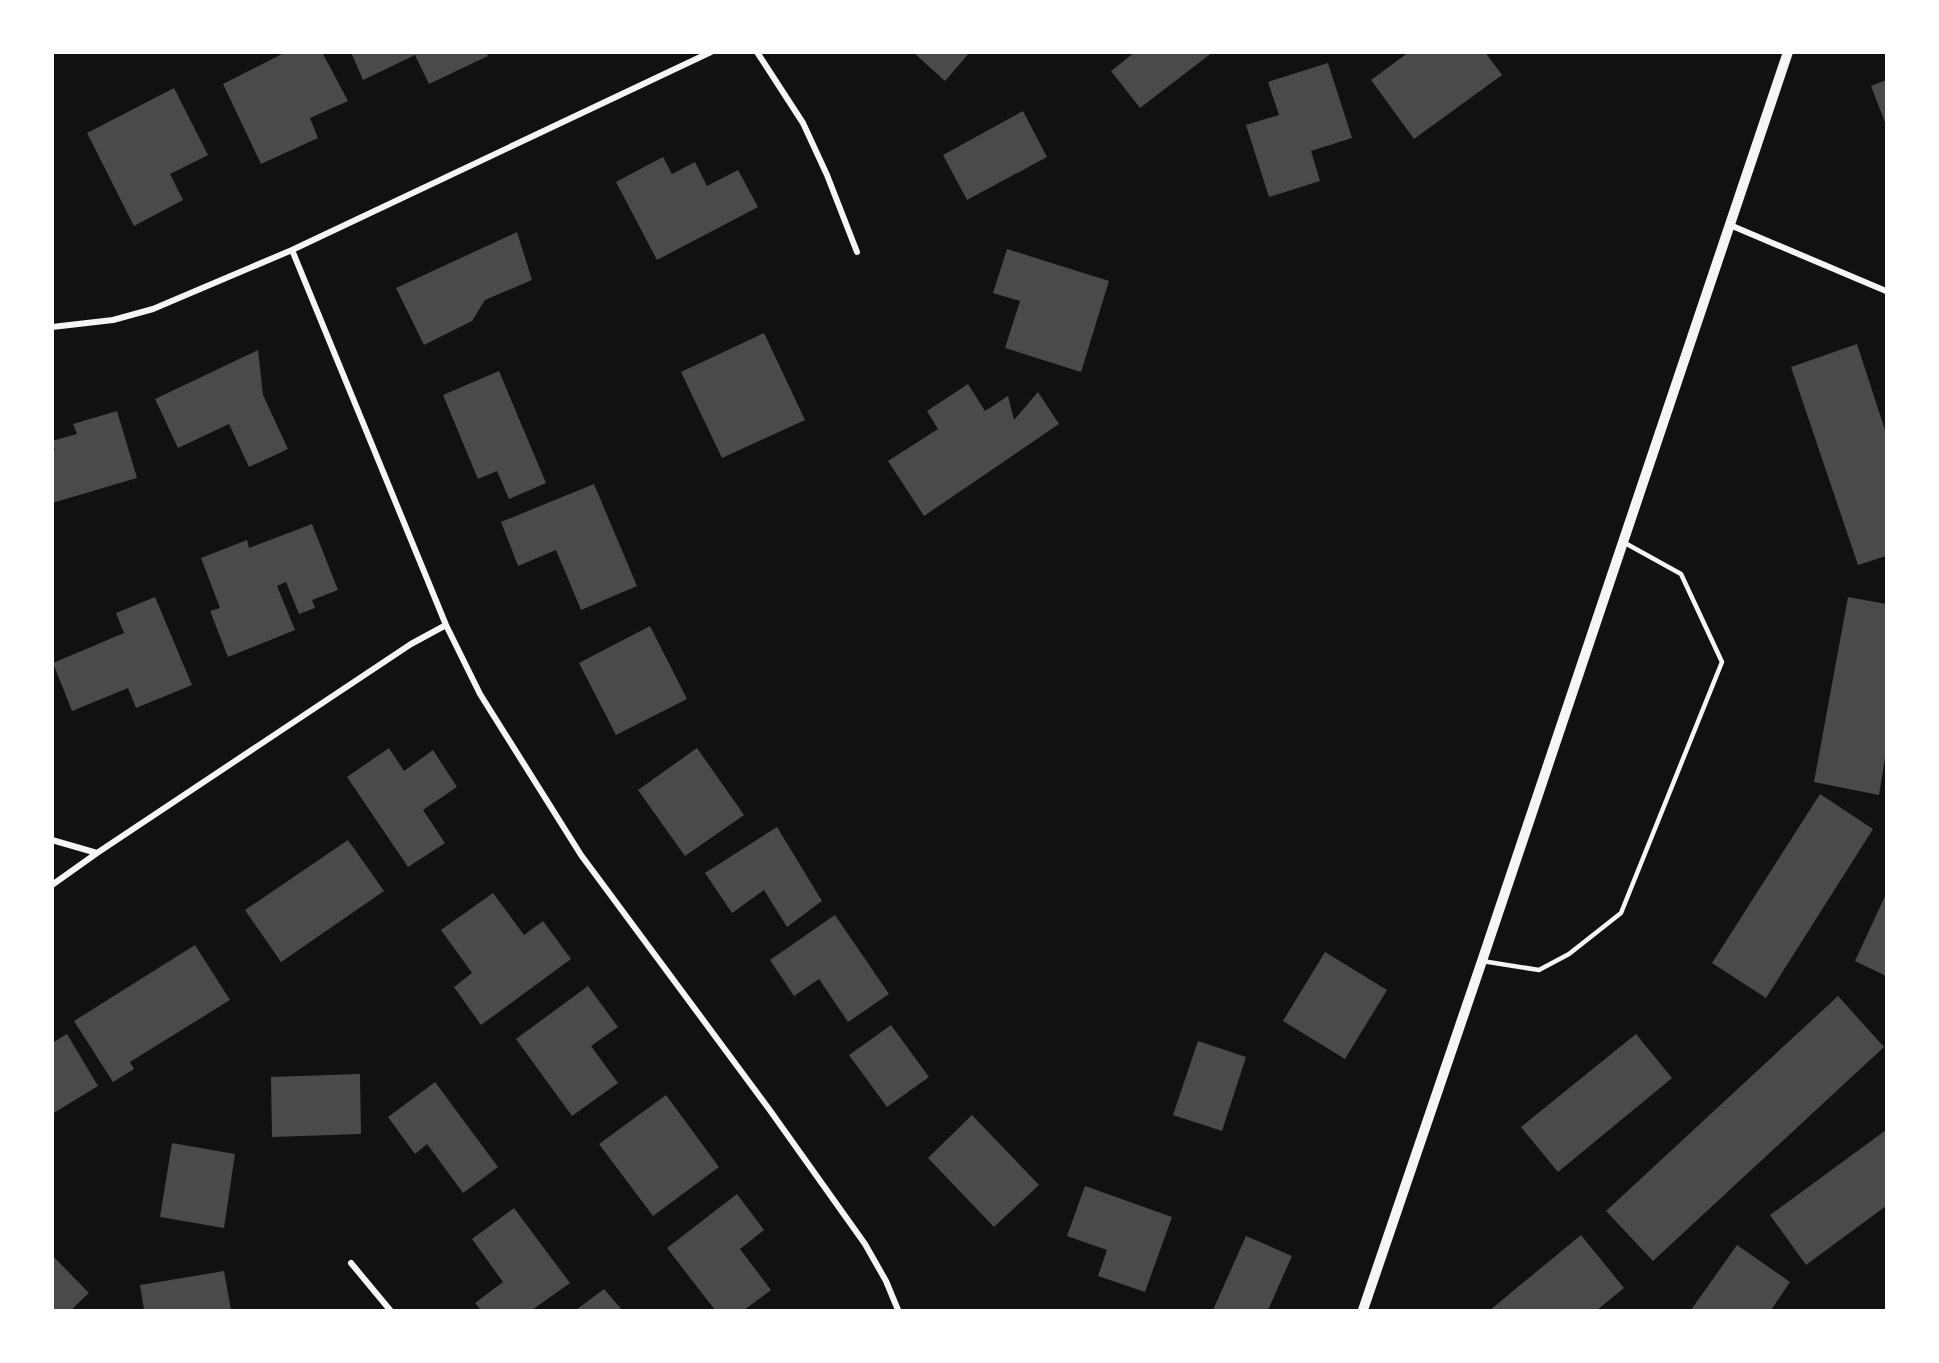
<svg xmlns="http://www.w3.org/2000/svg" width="1939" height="1363" font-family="Quicksand,sans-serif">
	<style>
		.building { fill: #4a4a4a }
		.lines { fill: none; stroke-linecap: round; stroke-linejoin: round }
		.service { stroke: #f5f5f5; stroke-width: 4.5 }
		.minor { stroke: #f5f5f5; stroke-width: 6 }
		.tertiary { stroke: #f5f5f5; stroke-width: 10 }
	</style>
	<rect width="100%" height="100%" fill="#111"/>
	<path class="building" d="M286,52H322L348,101L310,118L318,138L261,164L223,84Z
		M351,52H486L488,56L429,84L415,55L363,80Z
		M913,52H970L945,81Z
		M1135,52H1213L1140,108L1111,71Z
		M1409,52H1485L1502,75L1414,139L1371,80Z
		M1328,63L1352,138L1311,151L1320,181L1269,197L1246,125L1279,115L1268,82Z
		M1886,80V125L1871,86Z
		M174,88L208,155L170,174L183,200L134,226L87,133Z
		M1023,111L1047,157L967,200L943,155Z
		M663,157L672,174L695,162L707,186L738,170L758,207L657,260L616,182Z
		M517,232L532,280L485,300L472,321L424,345L396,288Z
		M1007,249L1109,281L1081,372L1005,348L1020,301L993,293Z
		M764,333L805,420L722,458L681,372Z
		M1857,344L1886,433V556L1858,565L1791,367Z
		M258,350L263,395L288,449L249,467L229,424L178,448L155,399Z
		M499,371L546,483L509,499L497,471L478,479L443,395Z
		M968,384L985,411L1008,396L1014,420L1038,392L1059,424L924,516L888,461L938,429L927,411Z
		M117,411L137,478L52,503V451L55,450L52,441L77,434L73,424Z
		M594,484L637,586L581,610L556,550L518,566L501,522Z
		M312,524L338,590L312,600L315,608L299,614L286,582L277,586L295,630L228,657L210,611L220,608L201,558L247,540L249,548Z
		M155,597L192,685L136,708L128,688L72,711L53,663L124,633L116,613Z
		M1848,597L1886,604V752L1879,795L1814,782Z
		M650,626L687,699L616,735L579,663Z
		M389,748L404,771L433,750L457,787L423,810L445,843L408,867L347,777Z
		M697,748L744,815L685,856L638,790Z
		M1820,794L1873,829L1766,998L1712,963Z
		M777,827L822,901L787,927L764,890L732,913L705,873Z
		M348,840L384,891L281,962L245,910Z
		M493,893L524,935L543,921L571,959L481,1025L454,987L472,973L441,930Z
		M1886,894V976L1855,961Z
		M835,915L889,994L848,1022L819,979L794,996L770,960Z
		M195,945L230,1000L130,1062L134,1069L113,1082L74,1021Z
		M1325,952L1387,990L1345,1059L1283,1021Z
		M588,986L618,1027L591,1046L618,1083L572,1116L516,1039Z
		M1838,996L1884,1047L1653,1261L1606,1211Z
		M891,1025L929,1077L887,1107L849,1055Z
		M67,1034L98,1086L52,1114V1043Z
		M1636,1034L1672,1078L1558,1172L1521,1127Z
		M1198,1041L1246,1057L1222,1131L1173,1115Z
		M360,1074L361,1134L272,1137L271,1077Z
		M435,1082L498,1167L463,1193L427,1144L415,1154L388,1117Z
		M666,1095L719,1167L653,1216L599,1144Z
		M972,1115L1039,1185L994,1227L928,1158Z
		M1886,1130V1206L1806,1265L1770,1215Z
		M172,1143L235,1154L224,1228L160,1217Z
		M1085,1186L1172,1217L1145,1292L1098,1276L1107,1250L1067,1236Z
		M737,1194L764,1230L740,1249L771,1290L744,1310H715L667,1248Z
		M514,1208L570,1283L532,1310H481L475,1303L503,1282L472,1239Z
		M1581,1235L1624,1288L1597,1310H1490Z
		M1246,1236L1292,1256L1268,1310H1213Z
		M1737,1245L1790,1282L1771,1310H1691Z
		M52,1255L89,1293L71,1310H52Z
		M224,1271L231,1310H144L140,1285Z
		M604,1289L622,1310H576Z"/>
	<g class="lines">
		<path class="service" d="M1482,961L1539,970L1569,954L1621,913L1722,662L1681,574L1625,543"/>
		<path class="minor" d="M757,52L803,123L827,175L857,252
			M1730,225L1886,291
			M292,250L446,625L480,694L581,855L769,1109L865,1244L886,1281L898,1310
			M52,327L113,320L153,309L292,250L711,52
			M52,840L97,853
			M52,885L97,853L411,644L446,625
			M351,1263L390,1310"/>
		<path class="tertiary" d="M1363,1310L1482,961L1788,52"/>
	</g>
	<rect width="1939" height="1363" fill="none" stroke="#ffffff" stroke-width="108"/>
</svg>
